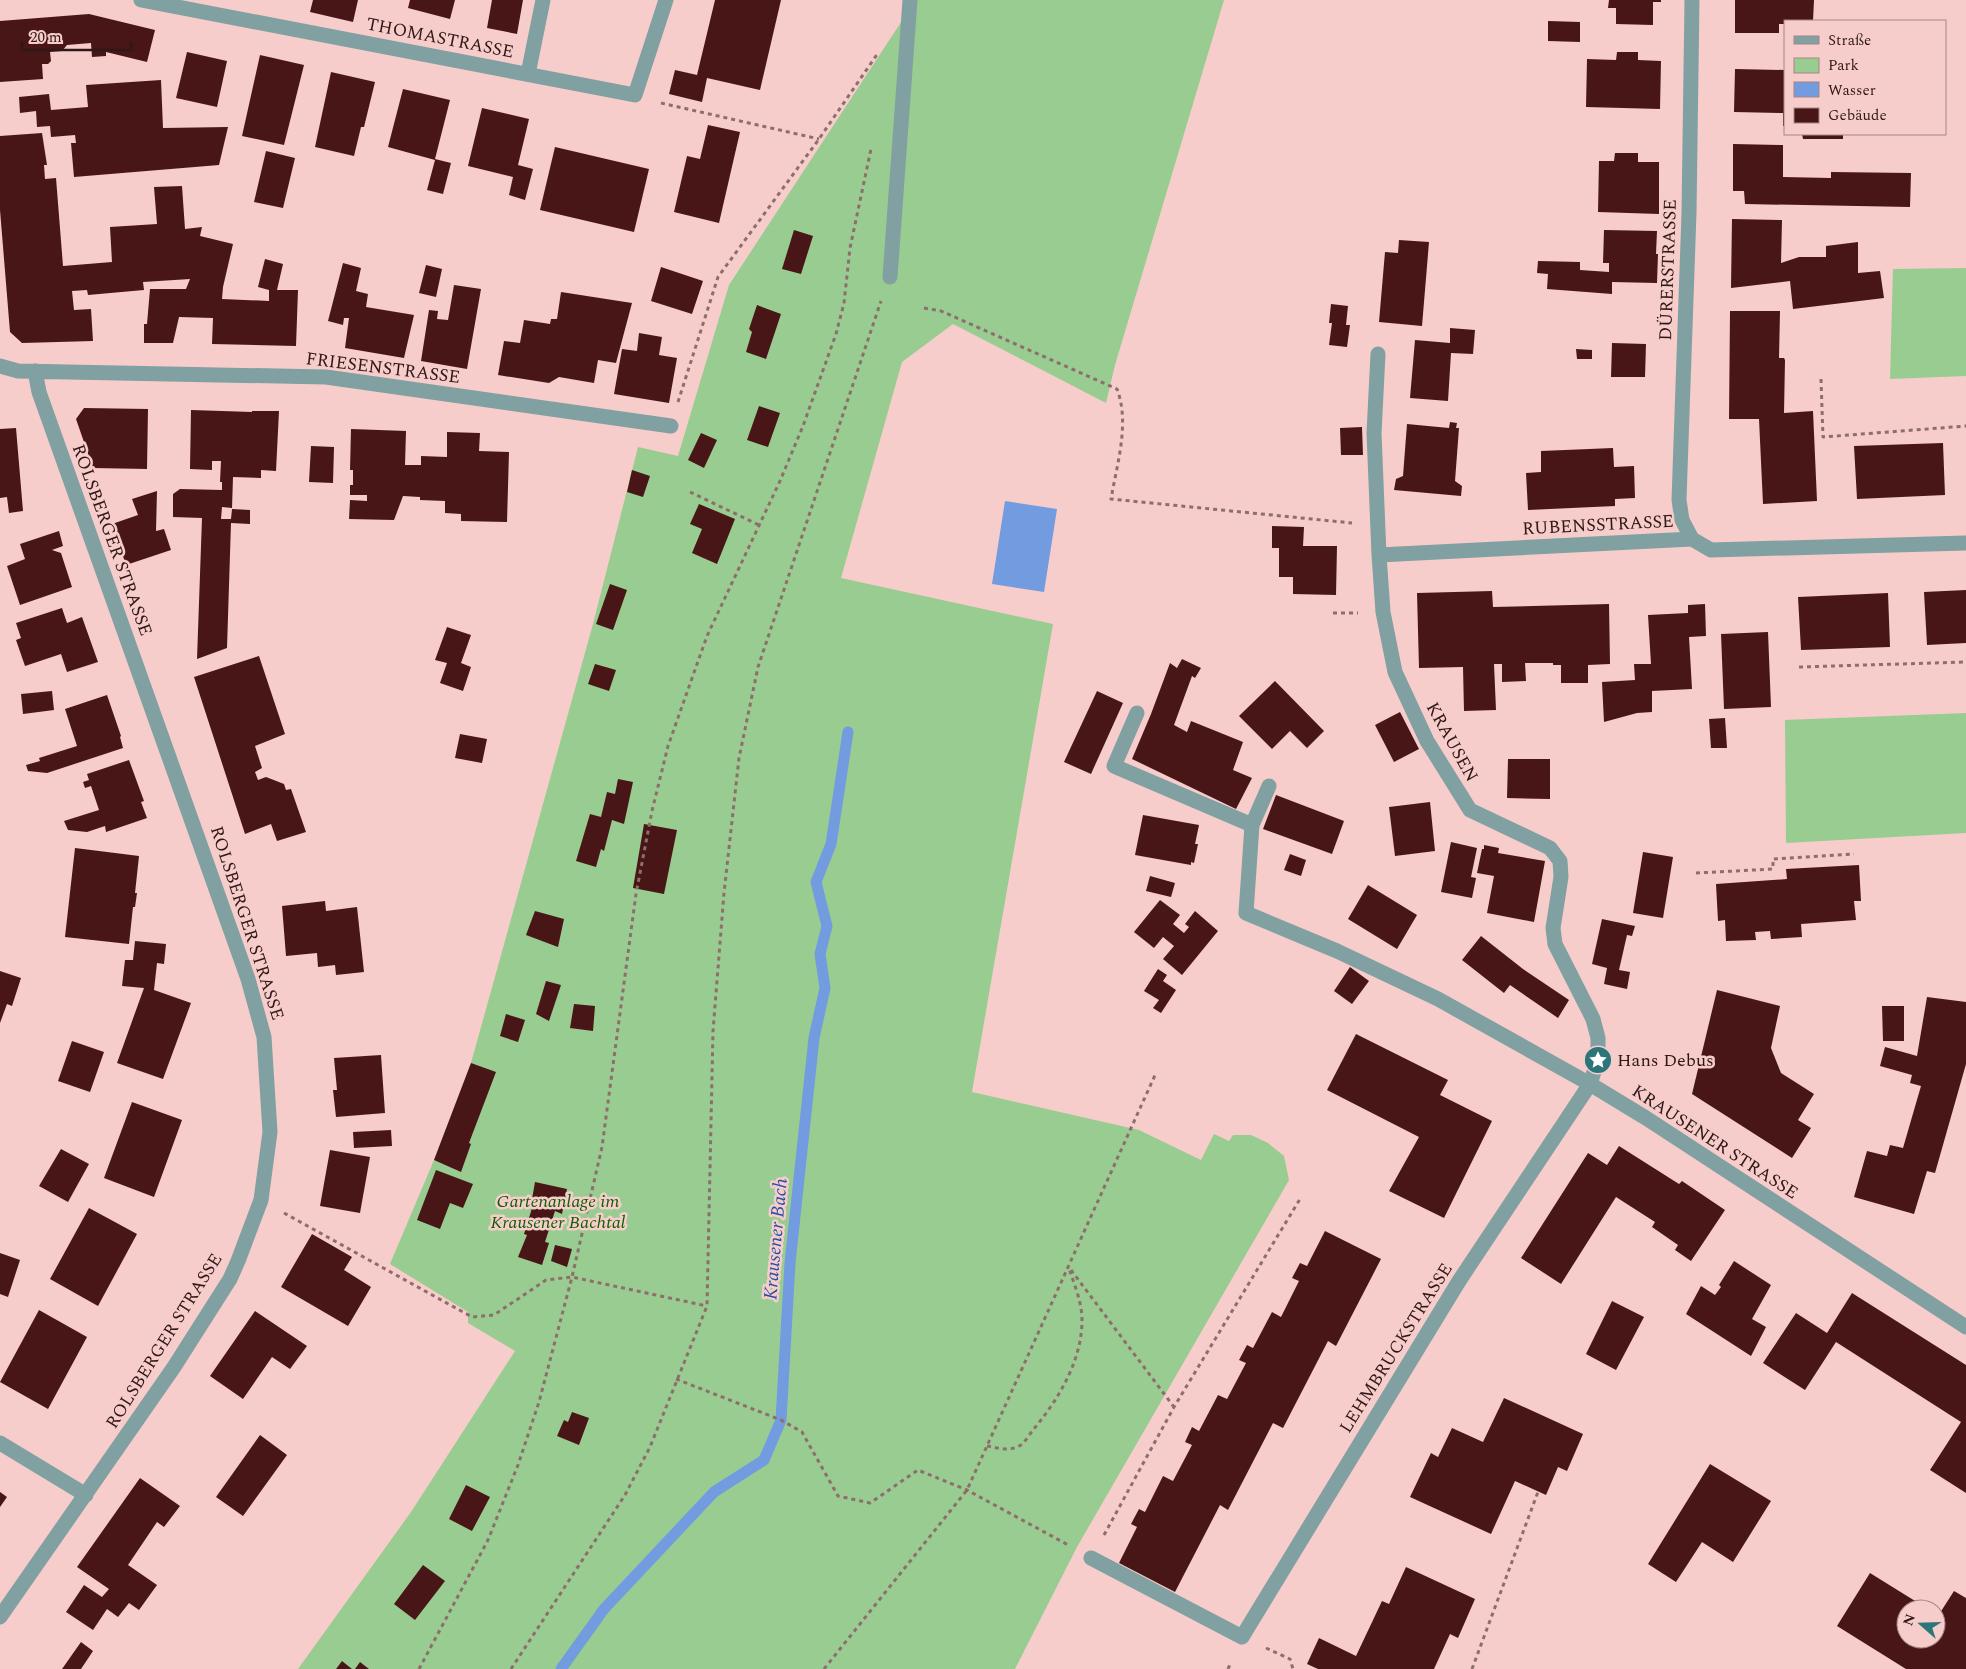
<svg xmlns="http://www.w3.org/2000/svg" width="1966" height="1669" font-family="Spectral,serif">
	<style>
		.green { fill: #99cc91 }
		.water { fill: #739be0 }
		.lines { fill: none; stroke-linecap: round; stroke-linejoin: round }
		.stream { stroke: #739be0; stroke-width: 11 }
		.building { fill: #491618 }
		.path { stroke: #8e6e6c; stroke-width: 3; stroke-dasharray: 4 4; stroke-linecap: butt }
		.minor { stroke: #80a0a2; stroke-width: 15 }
		.labels { text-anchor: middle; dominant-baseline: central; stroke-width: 5; stroke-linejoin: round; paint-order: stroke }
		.street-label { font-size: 18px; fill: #301817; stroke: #f6cdcb }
		.poi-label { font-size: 18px; fill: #301817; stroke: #f6cdcb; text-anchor: start }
		.park-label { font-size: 18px; font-style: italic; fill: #0e5f00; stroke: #f6cdcb }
		.water-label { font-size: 19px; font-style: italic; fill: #2350a2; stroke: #f6cdcb }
	</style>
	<rect width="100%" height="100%" fill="#f6cdcb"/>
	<path class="green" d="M910,0H1224L1115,365L1106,403L953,324L902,362L841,578L1053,624L972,1092L1139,1130L1201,1160L1214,1134L1229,1141L1233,1135H1251L1268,1143L1284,1156L1289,1180L1077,1547L1015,1669H298L411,1512L515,1351L468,1323V1312L390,1264L434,1160L471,1063L593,624L638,447L678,456L729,285L909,10Z
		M1966,268V376L1890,379L1893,269Z
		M1966,713V833L1786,843L1785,720Z"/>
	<path class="water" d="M1005,501L1057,509L1044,592L992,584Z"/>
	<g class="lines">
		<path class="stream" d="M561,1669L604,1609L714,1492L764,1460L781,1420L790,1263L814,1038L825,988L820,954L827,926L816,882L831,844L848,732"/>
	</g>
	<path class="building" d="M313,0H358L353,22L310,12Z
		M410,0H455L450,19L408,8Z
		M492,0H523L517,34L487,28Z
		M715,0H781L760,90L707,78L702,102L669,94L675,70L697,75Z
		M1609,0H1661V2H1653V25L1616,24V8H1608Z
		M1735,0H1814L1813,21H1785V24H1779V33H1735Z
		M89,14L155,30L147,62L106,52V56L92,57L91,43L67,45L62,51L50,52L51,61L48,64H42L43,79L0,82V21Z
		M1548,21L1580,22V42L1548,41Z
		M187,52L227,61L217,107L176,98Z
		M1617,52H1638V60L1661,61L1660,109L1586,107L1587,59L1616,60Z
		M260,55L304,65L284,145L242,136Z
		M1735,69L1785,70V126H1783V113L1734,112Z
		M331,72L375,82L364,127H361L354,156L315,147Z
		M161,80L163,128L228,127L219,165L74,177L71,143H76L75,135L51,137L50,126L37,127L36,111L20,113L19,97L49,94L51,110L88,107L86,85Z
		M403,89L450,100L435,159L451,163L443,194L427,190L435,160L388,147Z
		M482,108L529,119L518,165L533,169L525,200L509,195L513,177L468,166Z
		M708,125L740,132L719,223L674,212L687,156L700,159Z
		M42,133L47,165H44L45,179L56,178L63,266L112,262L110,227L157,224L154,187L182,186L185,229L202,227L200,236L233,244L223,287L222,299L269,301V290L258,287L265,259L283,264L277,290H298L296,346L212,344L213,318L179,317L173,343H144V324H147L150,289H186L190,279L143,282L144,290L88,295L87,290L72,291L74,310L91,309L93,341L22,343L10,332L0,210V136Z
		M1802,134H1843V139H1803Z
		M1733,144L1783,145V177L1831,178V172L1911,173L1910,207L1745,204L1744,191H1733Z
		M555,147L649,169L634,232L540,210Z
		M266,151L295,158L283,208L254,202Z
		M1615,153H1638V162H1659V214L1598,212L1599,161H1614Z
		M1732,219L1782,220L1781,263L1799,257H1826V246L1858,242V273L1880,271L1884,298L1793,309L1790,281L1731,288Z
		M794,230L813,236L801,274L782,269Z
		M1604,230L1657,231L1656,254H1658L1657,283L1612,282V294L1547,289L1548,274L1537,273L1538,261L1580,262V270L1609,272V263H1603Z
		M1399,240L1429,242L1422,326L1379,322L1385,252L1398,253Z
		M343,263L361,268L356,291L368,294L366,307L414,315L404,358L345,348L349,318H344L343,325L328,321Z
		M426,265L442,269L436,297L419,293Z
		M661,267L703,281L692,314L651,301Z
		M454,285L481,289L467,369L421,361L429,310L438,311L437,319L448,320Z
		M561,292L632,303L616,363L598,360L594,383L559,377L549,383L498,375L504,341L520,343L524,320L550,324L551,319H557Z
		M1331,304L1348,306L1346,325H1350L1347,347L1329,345L1332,323H1329Z
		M757,305L781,314L766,359L746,352L752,332L749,329Z
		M1730,311H1780L1779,358H1784L1785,360L1784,413L1813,411L1817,501L1763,504L1759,419H1729Z
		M1450,328L1475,330L1473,354L1451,353L1448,401L1410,398L1415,340L1450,343Z
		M639,333L662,337L659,355L677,358L669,403L614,394L622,349L637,351Z
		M1612,343L1646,344L1645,377H1611Z
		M1576,349L1592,350V359H1577Z
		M759,406L780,413L768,447L747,440Z
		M84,408L148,409L147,469L93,468L76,419Z
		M191,410L252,412V411H279L276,471L261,470V478L233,477L232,508L222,507L221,519H231L232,509L250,510V524L231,523L227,648L197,659L202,518L173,517V494L180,489L222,490V482H220L221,461H212V470L190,469Z
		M1450,422L1457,423L1456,428H1459L1455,481L1462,486L1461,496L1394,490L1396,479L1403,476L1407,424L1449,428Z
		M1362,427L1363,455H1341L1340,428Z
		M16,428L23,511L9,513L7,497L0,498V429Z
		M351,429L406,431L405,465H421V456L447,457V432L480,433L479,451L509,452L507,522L461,521V514L445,513V501L420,500V497L403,496L394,520L349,519L350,500L367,501V495H350V485H353V470H350Z
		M701,433L717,440L704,468L688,460Z
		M1943,443L1945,495L1857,499L1854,446Z
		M311,446L334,447L333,483L309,482Z
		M1613,448L1614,467L1634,466L1635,498L1615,499V506L1528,510L1526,473L1541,472V451Z
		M632,470L650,476L643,497L627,492Z
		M157,491L156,531L164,529L171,550L126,565L112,524L138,515L132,499Z
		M699,504L735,519L717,564L692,553L702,529L690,524Z
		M1272,526L1304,527L1303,546H1337L1336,595L1293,594V577H1279V548H1272Z
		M59,531L63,546L52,550L61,553L72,587L20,605L7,566L25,559L20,544Z
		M610,584L627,590L613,630L596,624Z
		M1966,590V643L1927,645L1924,592Z
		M1492,591L1493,607L1609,604L1610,664L1588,665V683H1561V665H1553V663H1525L1526,681L1502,682V664H1494L1496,710L1464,711L1463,667L1419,668L1417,593Z
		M1888,593L1890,647L1801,650L1798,597Z
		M1705,604L1706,636L1689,637L1692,689L1652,691V712L1637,713L1604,722L1602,682L1635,680L1634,664H1651L1648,615L1688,613V605Z
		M62,608L67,623L82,617L98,662L67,672L61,654L25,666L16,640L21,638L16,623Z
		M447,627L471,635L461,663L471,667L463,691L440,683L447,663L435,660Z
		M1768,632L1771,707L1724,709L1721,634Z
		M259,656L285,734L255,746L262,768L255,772L258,780L266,777L284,784L286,790L291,789L306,832L277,841L271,824L245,834L194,677Z
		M1182,659L1201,668L1195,678L1192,676L1174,725L1187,732L1191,721L1243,742L1233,770L1252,778L1236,809L1132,759L1151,714L1170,663L1177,668Z
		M595,664L616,670L609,691L588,684Z
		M1275,681L1324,731L1307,748L1290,731L1272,749L1239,716Z
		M52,691L54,710L23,714L21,694Z
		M1097,691L1123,703L1091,774L1064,762Z
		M107,695L121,736L120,737L123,748L47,773L28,771L26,765L40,761L39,758L77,746L65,709Z
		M1400,712L1419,749L1394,762L1375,725Z
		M1725,718L1727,748H1711L1709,719Z
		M460,734L487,739L482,763L455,758Z
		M1508,759H1550V799L1507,798Z
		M129,760L144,801L141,802L147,818L106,832L105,826L87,832L68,830L64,821L99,810L91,786L85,788L83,782L89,780L87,774Z
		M618,779L633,782L624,824L612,820L604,851L601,849L596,867L576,861L590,814L601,817L607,792L615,794Z
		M1276,795L1344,821L1332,854L1263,829Z
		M1430,802L1435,851L1395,856L1389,807Z
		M1143,815L1199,825L1195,844H1198L1194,863L1191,862V865L1135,855Z
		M644,824L677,830L664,894L633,888Z
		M1451,842L1477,848L1471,877L1476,878L1472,898L1441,892Z
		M1484,845L1499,848L1498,853L1545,861L1534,922L1487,913L1494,876L1477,873L1482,849H1484Z
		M75,848L139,856L135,893H137L135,907H133L129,944L65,937Z
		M1643,852L1673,857L1663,918L1633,913Z
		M1290,854L1306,860L1301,876L1284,870Z
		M1859,865L1861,901H1854L1856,920L1801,924L1802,937L1771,939L1770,931L1755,932L1756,940L1726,941L1725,920L1718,921L1716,884L1787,879L1786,869Z
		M1150,876L1175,883L1171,897L1146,891Z
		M1368,885L1417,915L1397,949L1348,919Z
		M1160,900L1180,915L1173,924L1184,933L1189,927L1185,924L1195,911L1218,931L1182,975L1163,959L1174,946L1163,937L1154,948L1134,932Z
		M325,901L326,911L357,907L364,972L336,975L335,965L318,967L317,953L286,956L282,906Z
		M535,911L564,919L558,947L526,935Z
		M1602,919L1635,926L1632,936L1627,935L1619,970L1630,972L1627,989L1604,984L1607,968L1592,964Z
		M1481,936L1523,969L1569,1000L1558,1018L1510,985L1504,993L1462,960Z
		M135,941L166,944L164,964L157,963L154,990L191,1003L163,1079L117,1063L144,988L122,986L125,960H133Z
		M1350,967L1369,981L1352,1004L1334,991Z
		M1158,969L1167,975L1163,981L1176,990L1161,1013L1153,1008L1159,1000L1144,991Z
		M0,971L21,978L12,1006L7,1004L0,1023Z
		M546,981L561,985L549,1021L536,1014Z
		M1717,990L1780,1006L1771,1048L1781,1073L1814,1094L1798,1120L1811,1128L1792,1158L1692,1094Z
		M1927,997L1966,1002V1064L1935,1173L1927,1171L1914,1214L1854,1197L1867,1151L1887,1156L1890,1145L1903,1148L1921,1086L1910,1083L1912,1075L1880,1066L1885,1047L1917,1056Z
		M574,1004L595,1006L593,1031L570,1028Z
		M1882,1006H1904V1041H1883Z
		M506,1014L525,1020L518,1042L500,1036Z
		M1356,1034L1448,1080L1440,1095L1492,1121L1444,1218L1389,1191L1419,1137L1327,1090Z
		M72,1041L104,1052L90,1092L58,1081Z
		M381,1055L385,1113L336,1117L333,1090H337L334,1058Z
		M471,1063L496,1072L469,1143L471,1144L461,1172L434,1160Z
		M132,1102L182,1120L154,1197L104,1178Z
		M391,1130L392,1146L354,1148L353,1132Z
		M1619,1146L1679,1184L1682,1181L1725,1210L1691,1261L1675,1250L1678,1245L1652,1227L1655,1222L1616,1197L1561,1284L1521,1258L1588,1153L1607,1165Z
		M61,1149L89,1164L68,1202L39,1186Z
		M330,1150L370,1157L360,1213L320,1206Z
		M436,1170L473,1184L463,1208L450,1203L440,1229L417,1220Z
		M535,1182L567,1189L562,1214L555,1211L545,1242L549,1243L542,1265L518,1257L527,1235L524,1234L533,1205H531Z
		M89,1208L137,1234L98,1306L50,1279Z
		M1325,1231L1381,1259L1336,1346L1328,1341L1283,1428L1273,1423L1228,1510L1220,1505L1175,1592L1119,1563L1137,1527L1131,1524L1139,1509L1145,1512L1163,1476L1173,1481L1192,1445L1185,1442L1192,1427L1199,1431L1218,1395L1227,1399L1246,1363L1239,1360L1247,1345L1253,1348L1272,1312L1281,1317L1299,1281L1292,1278L1300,1263L1307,1266Z
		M312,1234L352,1257L344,1270L371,1287L348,1326L281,1287Z
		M555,1245L572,1249L567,1267L551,1261Z
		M0,1253L20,1260L8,1297L0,1294Z
		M1734,1261L1771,1285L1752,1319L1766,1327L1751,1356L1686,1314L1701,1286L1715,1295L1721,1287L1719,1285Z
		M1852,1293L1966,1365V1493L1930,1470L1961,1422L1836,1342L1805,1390L1763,1363L1796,1313L1827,1333Z
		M1612,1301L1644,1317L1616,1370L1586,1354Z
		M39,1310L87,1337L48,1409L0,1382Z
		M255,1311L307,1346L290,1369L272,1357L243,1399L210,1376Z
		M1504,1398L1583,1434L1567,1471L1558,1467L1546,1495L1515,1481L1491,1534L1410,1497L1431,1453L1438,1457L1452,1428L1483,1442Z
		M572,1412L589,1418L579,1445L557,1436L564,1420L568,1422Z
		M260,1435L287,1455L243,1516L216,1497Z
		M1710,1464L1771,1501L1733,1562L1702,1542L1676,1582L1648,1564Z
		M140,1478L180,1506L164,1527L157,1522L128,1565L157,1585L139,1610L129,1603L118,1617L107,1609L93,1630L66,1612L84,1585L102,1597L109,1589L77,1567Z
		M466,1485L490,1497L472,1531L449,1519Z
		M0,1492L7,1497L0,1507Z
		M423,1565L445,1581L415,1620L394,1604Z
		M1406,1567L1475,1599L1458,1638L1450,1634L1434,1669H1318L1307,1664L1319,1638L1356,1656L1382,1601L1389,1604Z
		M1870,1573L1928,1609H1906V1639H1936V1614L1938,1616L1954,1591L1966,1598V1669H1906L1837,1626Z
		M81,1642L93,1651L81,1669H62Z
		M342,1661L352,1669H336Z
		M360,1662L369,1669H355Z"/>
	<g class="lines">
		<path class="path" d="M661,103L819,139
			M924,308L941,311L1117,389C1130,423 1117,464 1111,499L1352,523
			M1821,379L1823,437L1966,426
			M678,402L718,277L819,139L878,53
			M690,492L759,525
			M1333,613H1358
			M1799,667L1966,662
			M1696,873L1773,869V859L1854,854
			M284,1213L472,1317L494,1315L546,1280L572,1277L707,1306
			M1071,1270L1174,1407
			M676,1379L781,1420L802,1432L838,1496L870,1503L918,1470L967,1490L1070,1546
			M987,1446C999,1448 1010,1452 1021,1445C1025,1442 1029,1435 1033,1430C1058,1400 1082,1361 1082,1320C1082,1302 1074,1284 1069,1268
			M1104,1535L1174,1407L1300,1199
			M1266,1648L1290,1659L1293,1669
			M419,1669L488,1540L518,1465L539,1402L572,1277L602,1147L636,894L652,811L668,746L707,636L780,481L803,426L836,334L844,303L850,248L871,149
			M511,1669L625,1495L650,1447L707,1306L713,1031L724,893L739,758L758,667L881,301
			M824,1669L967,1490L1156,1073
			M1228,1669L1231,1662
			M1472,1669L1538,1492"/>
		<path class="minor" d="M141,0L635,95L666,0
			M528,74L543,0
			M890,277L910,0
			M0,366L18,371L326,377L671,426
			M1692,539L1682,520L1679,500L1689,213L1692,0
			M1379,555L1692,539L1711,550L1966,543
			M1137,713L1114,766L1252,825
			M1269,786L1252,825L1246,913L1337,951L1438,999L1590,1084L1646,1118L1966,1327
			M0,1443L86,1495
			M1091,1558L1242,1637L1459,1281L1590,1084L1598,1060V1038L1593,1019L1555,944L1553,928L1561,877L1560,861L1550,848L1470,810L1427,741L1395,672L1383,612L1379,555L1374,433L1378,354
			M0,1617L174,1367L230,1279L238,1261L261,1200L270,1132L264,1037L248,979L39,392L35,371"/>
	</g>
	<defs>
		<symbol id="sight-disc" viewBox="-11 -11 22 22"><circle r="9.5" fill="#2c767a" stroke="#f6cdcb"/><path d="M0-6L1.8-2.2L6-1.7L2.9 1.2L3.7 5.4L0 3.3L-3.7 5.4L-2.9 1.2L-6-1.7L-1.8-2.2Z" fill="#fff"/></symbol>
	</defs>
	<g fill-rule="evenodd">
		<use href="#sight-disc" x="1582" y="1044" width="32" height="32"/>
	</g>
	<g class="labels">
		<g class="street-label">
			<text transform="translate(440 38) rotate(11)">THOMASTRASSE</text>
			<text transform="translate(1668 270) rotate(-88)">DÜRERSTRASSE</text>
			<text transform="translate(383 368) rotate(7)">FRIESENSTRASSE</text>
			<text transform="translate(1598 525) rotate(-3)">RUBENSSTRASSE</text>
			<text transform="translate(112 540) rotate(70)">ROLSBERGER STRASSE</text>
			<text transform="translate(1452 742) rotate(61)">KRAUSEN</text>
			<text transform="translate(247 923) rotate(72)">ROLSBERGER STRASSE</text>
			<text transform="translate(1715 1142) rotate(33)">KRAUSENER STRASSE</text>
			<text transform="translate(164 1341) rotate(-58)">ROLSBERGER STRASSE</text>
			<text transform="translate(1396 1348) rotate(-58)">LEHMBRUCKSTRASSE</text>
		</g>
		<g class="poi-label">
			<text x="1617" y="1060">Hans Debus</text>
		</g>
		<g class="park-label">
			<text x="558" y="1201">Gartenanlage im<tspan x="558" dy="21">Krausener Bachtal</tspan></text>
		</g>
		<g class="water-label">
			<text transform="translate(776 1239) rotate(-85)">Krausener Bach</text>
		</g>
	</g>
	<rect x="1784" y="20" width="162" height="115" fill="#f6cdcb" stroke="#a78583"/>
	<rect x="1794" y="36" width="25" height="8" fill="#80a0a2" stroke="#a78583"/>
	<text x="1828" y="45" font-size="15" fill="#301817">Straße</text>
	<rect x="1794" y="58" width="25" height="15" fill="#99cc91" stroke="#a78583"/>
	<text x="1828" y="70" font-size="15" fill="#301817">Park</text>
	<rect x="1794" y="82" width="25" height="15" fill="#739be0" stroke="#a78583"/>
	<text x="1828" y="95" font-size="15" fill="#301817">Wasser</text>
	<rect x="1794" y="108" width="25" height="15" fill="#491618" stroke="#a78583"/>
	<text x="1828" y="120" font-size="15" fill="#301817">Gebäude</text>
	<g transform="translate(1921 1624) rotate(290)"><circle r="24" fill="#f6cdcb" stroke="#a78583"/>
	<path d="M0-4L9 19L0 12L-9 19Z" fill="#2c767a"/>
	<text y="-8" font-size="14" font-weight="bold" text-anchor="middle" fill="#301817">N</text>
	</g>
	<path d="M22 42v8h109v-8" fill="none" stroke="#301817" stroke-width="2.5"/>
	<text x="30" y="42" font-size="15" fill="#301817" stroke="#f6cdcb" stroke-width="4" paint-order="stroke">20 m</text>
</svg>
